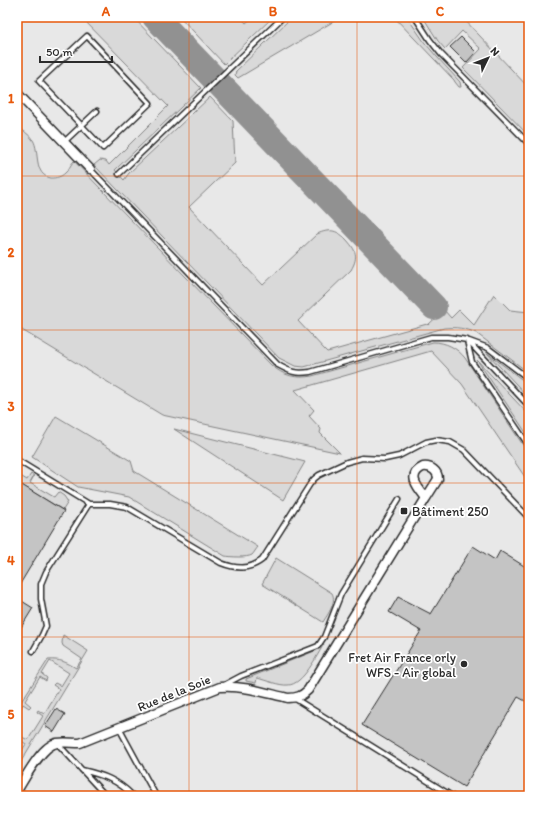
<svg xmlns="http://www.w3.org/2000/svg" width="546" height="813" font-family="Itim,sans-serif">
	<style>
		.built { fill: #e8e8e8 }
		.green { fill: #d9d9d9; stroke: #828282 }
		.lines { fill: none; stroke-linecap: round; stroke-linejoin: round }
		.taxiway { stroke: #919191; stroke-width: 26 }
		.building { fill: #c4c4c4; stroke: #2b2b2b }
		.service-casing { stroke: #2b2b2b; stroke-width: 7 }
		.minor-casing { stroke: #2b2b2b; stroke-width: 11 }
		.service { stroke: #fff; stroke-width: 4 }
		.minor { stroke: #fff; stroke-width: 8 }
		.grid { fill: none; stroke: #e8590c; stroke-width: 1; stroke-opacity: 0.55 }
		.poi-dot { fill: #2b2b2b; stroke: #fff; stroke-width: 1.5 }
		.labels { text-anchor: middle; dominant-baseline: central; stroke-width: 3.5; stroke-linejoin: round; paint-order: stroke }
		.poi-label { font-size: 13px; fill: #2b2b2b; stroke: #fff; text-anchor: start }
		.street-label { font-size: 13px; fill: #2b2b2b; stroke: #fff }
		.neatline { fill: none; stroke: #e8590c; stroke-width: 1.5 }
		.grid-label { font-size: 13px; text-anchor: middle; font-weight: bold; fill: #e8590c }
	</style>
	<rect width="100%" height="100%" fill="#f7f7f7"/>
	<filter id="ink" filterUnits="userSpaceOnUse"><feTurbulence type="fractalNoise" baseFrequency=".025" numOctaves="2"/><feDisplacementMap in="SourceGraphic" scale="8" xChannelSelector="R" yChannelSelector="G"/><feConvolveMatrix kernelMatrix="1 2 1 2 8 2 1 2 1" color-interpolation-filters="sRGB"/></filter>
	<g filter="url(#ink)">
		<path class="built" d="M17,17H529V796H17Z"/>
		<path class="green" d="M81,17H133L201,88L115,170L124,180L129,173L210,97L233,121L235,163L189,207L263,285L317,234C329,229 336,229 346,239C356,250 359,256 351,270L298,321L325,350L327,352L331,351L427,324L428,325L444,310L451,318L459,310L474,325L494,294L510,310L529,312V373L476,333C466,328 455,327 444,328L304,367L295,366L279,358L94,165L100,160L106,161L109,165L168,106Z
			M180,17H240L246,23L253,17H273L224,64Z
			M292,17H341L238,78L235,75L236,71Z
			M394,17H407L425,43L437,57L460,82L461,87H459L455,82L454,80Z
			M423,17H462L529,88V136L463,68L481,49L462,31L445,49L438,41Z
			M17,126C22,130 29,134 33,140C40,151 33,175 51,178C56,178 61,177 65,173C69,170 70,165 74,161L271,365C284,376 296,379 312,376L433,342C446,342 457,348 465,358L529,454V483L462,384L431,351L295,390L314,410L309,416L321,429L320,433L340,453L162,415L17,327Z
			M486,352L529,385V398Z
			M477,360L529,415V437Z
			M56,416L131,461L134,471L258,547C256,549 254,553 252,555C247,558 231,557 225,556L129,497L78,487L32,457Z
			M174,429L305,462L283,500Z
			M17,474L27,480L31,474L34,476L30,483L54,497L58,492L64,496L68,502L63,510L20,484L21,482L17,480Z
			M276,558L332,593C337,602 328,614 323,622L262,584Z
			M63,635L88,651L17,768V758L26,744L20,740L22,737L28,740L43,716L37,712L38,710L44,714L59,689L53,685L55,683L61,686L69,673L50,661L42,674L47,678L46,681L40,677L25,701L31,706L29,708L23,704L17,714V708L48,660C60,659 66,662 76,668L82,659L63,646L62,643Z
			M324,644C317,655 303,685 288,685C280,686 265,680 257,678L256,683L246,681V679L317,650L320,648Z"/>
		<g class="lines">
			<path class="taxiway" d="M155,17L434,307"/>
		</g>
		<path class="building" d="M461,37L476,52L466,63L450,47Z
			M17,482L64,511L17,589Z
			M473,546L495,560L500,551L529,569V703L518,697L464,787L362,725L421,631L389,612L398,597L431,614Z
			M17,598L33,608L17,634Z
			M56,709L65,714L54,732L45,726Z"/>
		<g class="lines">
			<defs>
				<path id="service" d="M415,17L430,40L441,54L529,144
					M87,36L150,103L103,148L39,81Z
					M64,142L97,111
					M90,169L278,365C291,372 295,374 310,372L431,337H448L467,340L529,406
					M119,174L283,17
					M467,341L472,362L529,446
					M469,341L488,348L529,379
					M17,460L89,504
					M33,651L42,635L46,626L41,599V584L46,572L89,504H110L127,507L221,563C236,569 249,570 262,560L310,484L314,479L319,475L347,462L362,458L385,459L399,456L426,442L436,440L450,442L464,450L529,518
					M17,676L18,674
					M224,685L241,676L318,646L324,637L341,594L399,499
					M294,698L452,796
					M119,728L156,796
					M57,743L106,796
					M82,770C103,775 118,780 133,796"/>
				<path id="minor" d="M17,93L90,169
					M423,467C431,466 438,471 438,479L426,498C418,488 406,475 423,467Z
					M17,791C25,778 42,745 57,743C64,742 72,743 80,743L220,687C243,685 266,693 288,698C297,698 302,696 308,690L426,498"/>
			</defs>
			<use href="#service" class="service-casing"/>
			<use href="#minor" class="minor-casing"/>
			<use href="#service" class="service"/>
			<use href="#minor" class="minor"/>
		</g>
	</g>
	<path class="grid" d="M189,17V796M357,17V796M17,176H529M17,330H529M17,483H529M17,637H529"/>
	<g class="poi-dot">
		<rect x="400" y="507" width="8" height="8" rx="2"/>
		<circle cx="464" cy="664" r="4"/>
	</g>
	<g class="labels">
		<g class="poi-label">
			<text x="412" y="511">Bâtiment 250</text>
			<text x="456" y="657" text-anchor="end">Fret Air France orly<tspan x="456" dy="15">WFS - Air global</tspan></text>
		</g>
		<g class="street-label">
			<text transform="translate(174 693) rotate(-22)">Rue de la Soie</text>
		</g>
	</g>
	<rect width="546" height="813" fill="none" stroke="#fff" stroke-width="44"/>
	<g transform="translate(488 58) rotate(47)" stroke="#ffffff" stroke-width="3" paint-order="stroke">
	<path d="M0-3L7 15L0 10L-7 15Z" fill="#2b2b2b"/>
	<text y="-6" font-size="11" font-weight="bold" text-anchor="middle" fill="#2b2b2b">N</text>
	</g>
	<path d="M40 56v6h72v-6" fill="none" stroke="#2b2b2b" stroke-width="2"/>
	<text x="46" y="56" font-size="12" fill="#2b2b2b" stroke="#ffffff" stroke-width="3" paint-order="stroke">50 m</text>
	<rect x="22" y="22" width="502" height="769" class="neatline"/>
	<g class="grid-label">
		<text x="106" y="16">A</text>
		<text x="273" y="16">B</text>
		<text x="440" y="16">C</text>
		<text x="11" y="103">1</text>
		<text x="11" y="257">2</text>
		<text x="11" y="411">3</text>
		<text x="11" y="565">4</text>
		<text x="11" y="719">5</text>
	</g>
</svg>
